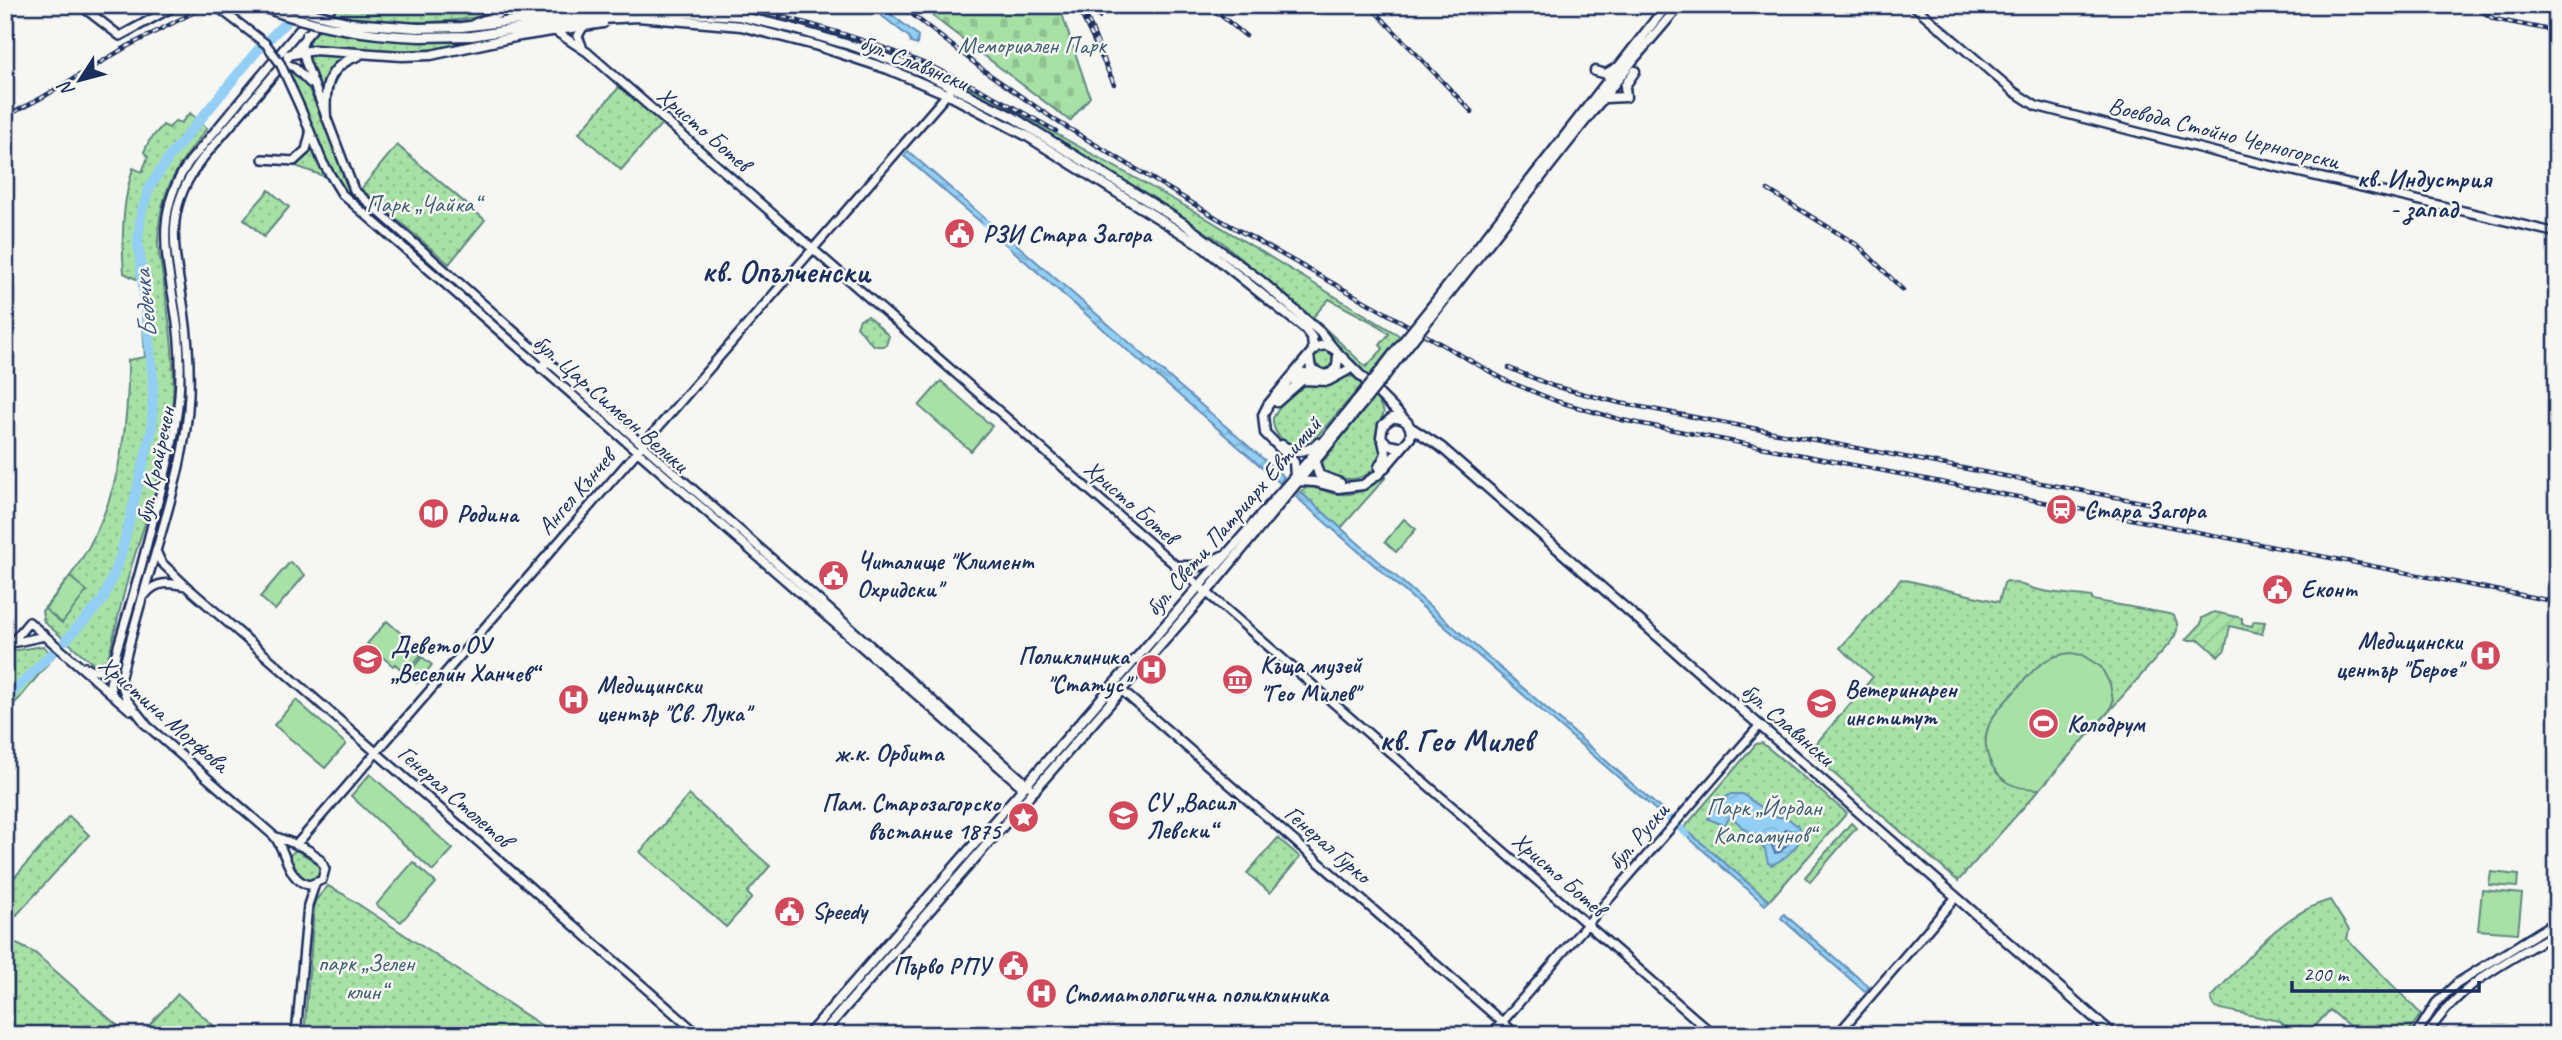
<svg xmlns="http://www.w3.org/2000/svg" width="2562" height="1040" font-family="Caveat,sans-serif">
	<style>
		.grass { fill: url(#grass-dots); stroke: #618882; stroke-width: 2; fill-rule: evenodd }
		.cemetery { fill: url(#cemetery-stones); stroke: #618882; stroke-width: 2 }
		.garden { fill: url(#garden-furrows); stroke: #618882; stroke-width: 2 }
		.pitch { fill: #a7e1a6; stroke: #618882; stroke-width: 2 }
		.water { fill: url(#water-waves); stroke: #638fb8; stroke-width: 2 }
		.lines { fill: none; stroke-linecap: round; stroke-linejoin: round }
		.shore { stroke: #4b6f9a; stroke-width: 2 }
		.canal { stroke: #93cff4; stroke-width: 7 }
		.river { stroke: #93cff4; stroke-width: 10 }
		.secondary-casing { stroke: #1b2f5e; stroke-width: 12 }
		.primary-casing { stroke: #1b2f5e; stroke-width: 13 }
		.secondary { stroke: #f6f6f2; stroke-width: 7 }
		.primary { stroke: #f6f6f2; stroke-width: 8 }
		.rail-casing { stroke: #1b2f5e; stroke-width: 4.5 }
		.rail { stroke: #f6f6f2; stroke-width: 2; stroke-dasharray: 5; stroke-linecap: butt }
		.secondary-bridge-casing { stroke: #1b2f5e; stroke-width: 12; stroke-linecap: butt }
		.primary-bridge-casing { stroke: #1b2f5e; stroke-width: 13; stroke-linecap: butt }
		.secondary-bridge { stroke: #f6f6f2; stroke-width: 7 }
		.primary-bridge { stroke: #f6f6f2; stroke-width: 8 }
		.labels { text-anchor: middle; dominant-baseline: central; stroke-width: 5; stroke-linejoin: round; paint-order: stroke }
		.park-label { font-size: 24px; fill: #3e5c70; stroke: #f6f6f2 }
		.street-label { font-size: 24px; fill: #1b2f5e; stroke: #f6f6f2 }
		.poi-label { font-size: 24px; font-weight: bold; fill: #1b2f5e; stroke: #f6f6f2; text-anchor: start }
		.neighbourhood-label { font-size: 26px; font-weight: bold; fill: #1b2f5e; stroke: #f6f6f2 }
		.water-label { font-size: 26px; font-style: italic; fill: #395784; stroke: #f6f6f2 }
		.district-label { font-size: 32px; font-weight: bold; fill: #1b2f5e; stroke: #f6f6f2 }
	</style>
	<defs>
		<pattern id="grass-dots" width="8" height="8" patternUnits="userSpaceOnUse" patternTransform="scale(1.75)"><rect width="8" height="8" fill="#a7e1a6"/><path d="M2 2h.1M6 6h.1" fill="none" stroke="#8fc191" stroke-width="1.8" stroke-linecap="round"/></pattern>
		<pattern id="cemetery-stones" width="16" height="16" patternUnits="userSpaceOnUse" patternTransform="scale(1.75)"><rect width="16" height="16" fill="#a7e1a6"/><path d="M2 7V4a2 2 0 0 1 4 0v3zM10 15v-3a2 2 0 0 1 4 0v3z" fill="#8fc191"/></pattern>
		<pattern id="garden-furrows" width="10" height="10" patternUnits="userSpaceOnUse" patternTransform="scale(1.75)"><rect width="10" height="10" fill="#a7e1a6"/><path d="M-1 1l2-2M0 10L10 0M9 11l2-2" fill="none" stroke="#8fc191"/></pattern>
		<pattern id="water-waves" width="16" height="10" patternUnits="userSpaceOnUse" patternTransform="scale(1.75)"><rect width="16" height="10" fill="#93cff4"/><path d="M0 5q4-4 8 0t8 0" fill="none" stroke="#7eb2d4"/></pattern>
	</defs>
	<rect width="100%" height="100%" fill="#f6f6f2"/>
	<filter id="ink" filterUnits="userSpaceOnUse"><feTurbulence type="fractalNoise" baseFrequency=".0143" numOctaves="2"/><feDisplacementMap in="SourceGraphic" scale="14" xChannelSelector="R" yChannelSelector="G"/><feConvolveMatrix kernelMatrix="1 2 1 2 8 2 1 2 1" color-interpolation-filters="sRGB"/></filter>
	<g filter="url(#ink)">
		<path class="grass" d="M338,5H502L495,12L486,16C432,25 382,25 328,14Z
			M514,5H607L502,17Z
			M704,5H722L845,36L917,63L985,94L1201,215L1400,336L1368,377L1344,358L1326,332L1222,242L1087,161L1061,141L985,98L916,65L857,43L817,31ZM1329,299L1376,324L1389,334L1380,345L1383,349L1366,367L1313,317Z
			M611,20L430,52L306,47L316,29L360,37L416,41Z
			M306,53L348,55L328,73L323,94Z
			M285,65L298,72L306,83L358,199L443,276L348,195L336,181Z
			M621,85L663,122L621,170L579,133Z
			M190,113L207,128C176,169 158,192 158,245C165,296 176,348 173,400C170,456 149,509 133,561C123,592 117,624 109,655L106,661L98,665L91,662L44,622L42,611C56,594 70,578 81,560C119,500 129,428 128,360L145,357L140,281L124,273C121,237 122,203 133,168L142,172L148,157L144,152L149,141L163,125L169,128L175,121L181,123Z
			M311,144L326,175V177L293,165L306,156Z
			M397,145L485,220L449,264L361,189Z
			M269,190L289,207L264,237L244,219Z
			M868,316L889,336L886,345C871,351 866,336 857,326L860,319Z
			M1313 360a10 10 0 1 1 20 0a10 10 0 1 1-20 0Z
			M1344,376L1354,377L1362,385L1314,440C1296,453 1272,440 1273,418C1279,408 1293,386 1305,384C1324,380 1321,389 1344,376Z
			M1375,396L1384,412C1375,436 1375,427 1382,452C1374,484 1344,483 1321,472V464Z
			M1384,475L1386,477L1341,528L1300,492L1308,487C1316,487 1323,491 1331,493C1353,497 1369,491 1384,475Z
			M1901,579L1999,602L2004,583L2007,581C2017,583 2025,586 2035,589C2053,594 2073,594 2092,597V600L2169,614L2174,616C2181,627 2176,636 2168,645L1958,881L1809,752L1873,677L1840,648Z
			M43,646L54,656L19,699L5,712V659L11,651Z
			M1762,743L1847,813L1769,901L1684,828L1756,744Z
			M689,795L770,866L747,893L752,898L726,927L640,852Z
			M69,816L89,835L5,928V888Z
			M1851,823L1856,828L1810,882L1805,877Z
			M1278,838L1300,857L1270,893L1247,873Z
			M296,850L320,865V872L316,880L307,882C299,877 289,865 290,855Z
			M328,886L343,894L556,1035H304L315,901Z
			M2330,900L2349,930L2347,939L2421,1014L2406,1035H2360L2330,1010L2307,1035H2296L2279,1021L2215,1008L2211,998C2246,961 2279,914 2330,900Z
			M5,938L35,953L128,1035H5Z
			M178,994L224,1035H140Z"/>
		<path class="cemetery" d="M918,5H1059L1090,97L1070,121Z"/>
		<path class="garden" d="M2214,612L2242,618V624L2252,626L2254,621L2265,622L2262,634L2230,626L2225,650L2218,656L2200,640H2186L2201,624L2202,618Z"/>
		<path class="pitch" d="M941,381L992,426L971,451L919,406Z
			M1404,519L1416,529L1396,552L1385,542Z
			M290,562L305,575L275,610L260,597Z
			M70,577L87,591L62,623L45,609Z
			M387,621L413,644L411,646L421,655L405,673L395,664L393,666L367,644Z
			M2071,653L2082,655L2101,667L2110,684L2113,701L2110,710L2040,789C2029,789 2017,788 2008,783C1990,771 1980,746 1989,725C1994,712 2006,701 2015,691C2032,671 2044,655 2071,653Z
			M422,657L432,665L417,683L407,675Z
			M296,700L346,744L325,768L274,725Z
			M370,774L453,849L433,871L351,796Z
			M413,862L436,883L401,922L376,905Z
			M2491,872L2518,875L2517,887L2489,885Z
			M2482,890L2522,894L2518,933L2478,930Z"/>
		<path class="water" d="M868,5H879L915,33L918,36L917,45L911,43L909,37Z
			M908,151L995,227L991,231L904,156Z
			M1008,237L1284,477L1280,483L1003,242Z
			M1300,492L1669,816L1666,819L1296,497Z
			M1731,794H1742L1774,816L1789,819L1796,825L1798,824L1802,833C1800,847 1784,860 1771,865L1768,863L1765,850L1731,816L1724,825L1708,819L1716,803Z
			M1684,828L1769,901L1765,905L1681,831Z
			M1784,914L1869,987L1865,992L1781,918Z"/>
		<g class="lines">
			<path class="shore" d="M1785,829L1794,832L1795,836L1780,852L1775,853L1772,846L1781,839Z"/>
			<path class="canal" d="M986,223L1012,245
				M1662,812L1687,834"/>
			<path class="river" d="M66,640L103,600L120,558L152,429L153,378L138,241L141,214L149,188L170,156L256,52L303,5
				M5,700L51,654"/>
			<defs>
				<path id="secondary" d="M80,5L120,36L177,5
					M691,5L725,13
					M1913,5L2013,91L2036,106L2230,156L2557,233
					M475,23L499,14L508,5
					M555,31L587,52L1714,1035
					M306,34L302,46L305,61L354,190L1035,791
					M582,46L578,36L583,27
					M281,62L294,67L310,83
					M300,107L323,163L342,194L1020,785
					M263,159L294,161L306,150L310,134
					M156,551L161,562L186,586L699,1035
					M146,594C157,580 170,583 186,586
					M12,643L45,636
					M5,651L29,622L130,710
					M85,667C97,672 106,672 113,660
					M1119,688L1517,1035
					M112,694L110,684L116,653C127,615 139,578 148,540C166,470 185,415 179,341C174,276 146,221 190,161L320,5
					M144,723L274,836C287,852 287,880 309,885L322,880L325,869C318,848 292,844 274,836
					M146,724L127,700L120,680C132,633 145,587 159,541C173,493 187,445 189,395C190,367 188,338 184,310C175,249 161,211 203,158L333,5
					M296,845L949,92
					M296,1035L308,905L315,884
					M1491,1035L1760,725
					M1837,1035L1956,897
					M2416,1035L2436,1003L2457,983L2557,921
					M2427,1035C2460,982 2506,963 2557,932"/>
				<path id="primary" d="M418,28L462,27L569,14L668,12L739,16L791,28L856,47L920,71L1011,116L1183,223L1261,281L1320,332L1333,348
					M420,37L472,36L564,21L638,17L741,26L818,46L888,69L947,94L1027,136L1199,244L1305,329L1312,338L1313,349
					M288,55L314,50L402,56L431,55L520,36L603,23
					M1595,71L1606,74L1616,68
					M1605,98L1626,97L1625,86L1635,71
					M326,117C324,89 327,66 358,56
					M1432,306L1667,5
					M1436,310L1633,60L1680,5
					M1309,356L1311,369L1324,375L1331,373L1337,367L1338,355
					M541,368L548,361
					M1378,374L1398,348
					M1383,378L1403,352
					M1294,380L1304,373L1319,374
					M1277,402L1302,380L1328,381L1348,370
					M1410,427L1441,447L2114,1035
					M1282,445C1295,454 1306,453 1318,443
					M1315,462L1319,475L1340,483
					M1379,467L1386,454L1383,441
					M1295,476L1294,462L1265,433L1263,415L1268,405L1316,347L1326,345L1334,349L1408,423
					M1299,481L1315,482L1338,488L1363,485L1380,473L1410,438C1413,425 1405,417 1392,418L1383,425L1381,437L1388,445L1400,447
					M1176,566H1201L1222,556
					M808,1035L1309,460L1362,394
					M821,1035L1206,593L1367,398"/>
			</defs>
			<use href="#secondary" class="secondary-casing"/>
			<use href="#primary" class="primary-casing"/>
			<use href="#secondary" class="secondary"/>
			<use href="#primary" class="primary"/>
			<defs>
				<path id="rail" d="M734,5C809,22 883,43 952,76C988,92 1022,112 1056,131
					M900,5L986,72L1058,122L1217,218L1505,380L1556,401L1622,420L2557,602
					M1077,5L1114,84L1082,5
					M1095,5L1099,17
					M1208,5L1246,36
					M1369,5L1472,112
					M2472,5L2494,19L2545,29L2557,36
					M5,117L43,97L128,46L208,5
					M1768,190L1859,246L1903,290
					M1509,368L1553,386L1620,403L2152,504"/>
			</defs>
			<use href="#rail" class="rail-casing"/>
			<use href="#rail" class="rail"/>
			<defs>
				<path id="secondary-bridge" d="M215,5L266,44L280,63L300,107"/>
				<path id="primary-bridge" d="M258,5C310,26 364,35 420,37
					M281,5L351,23L418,28
					M1398,348L1432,306
					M1403,352L1436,310
					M1362,394L1378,374
					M1367,398L1383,378"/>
			</defs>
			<use href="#secondary-bridge" class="secondary-bridge-casing"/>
			<use href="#primary-bridge" class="primary-bridge-casing"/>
			<use href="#secondary-bridge" class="secondary-bridge"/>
			<use href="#primary-bridge" class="primary-bridge"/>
		</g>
	</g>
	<defs>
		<symbol id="civic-disc" viewBox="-11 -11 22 22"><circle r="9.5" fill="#d1495b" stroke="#f6f6f2"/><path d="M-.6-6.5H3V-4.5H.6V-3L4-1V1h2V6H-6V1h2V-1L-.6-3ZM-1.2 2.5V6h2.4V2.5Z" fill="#fff"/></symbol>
		<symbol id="station-disc" viewBox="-11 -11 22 22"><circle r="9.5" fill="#d1495b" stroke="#f6f6f2"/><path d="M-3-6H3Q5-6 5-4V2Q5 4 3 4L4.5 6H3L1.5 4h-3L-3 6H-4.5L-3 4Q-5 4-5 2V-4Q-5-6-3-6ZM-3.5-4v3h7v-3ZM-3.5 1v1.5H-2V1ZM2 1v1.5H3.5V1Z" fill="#fff"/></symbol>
		<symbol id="library-disc" viewBox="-11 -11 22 22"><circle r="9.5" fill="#d1495b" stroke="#f6f6f2"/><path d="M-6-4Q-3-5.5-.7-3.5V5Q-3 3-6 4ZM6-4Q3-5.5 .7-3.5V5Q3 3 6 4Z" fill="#fff"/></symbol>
		<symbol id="hospital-disc" viewBox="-11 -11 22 22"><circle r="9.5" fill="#d1495b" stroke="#f6f6f2"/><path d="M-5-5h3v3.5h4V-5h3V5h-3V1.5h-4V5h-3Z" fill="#fff"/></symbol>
		<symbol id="school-disc" viewBox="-11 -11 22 22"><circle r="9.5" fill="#d1495b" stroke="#f6f6f2"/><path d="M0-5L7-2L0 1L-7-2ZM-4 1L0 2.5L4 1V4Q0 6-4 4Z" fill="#fff"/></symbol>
		<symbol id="museum-disc" viewBox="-11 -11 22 22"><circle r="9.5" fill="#d1495b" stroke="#f6f6f2"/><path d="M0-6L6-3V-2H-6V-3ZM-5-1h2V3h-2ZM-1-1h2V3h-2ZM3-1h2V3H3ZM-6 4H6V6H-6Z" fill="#fff"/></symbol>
		<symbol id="university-disc" viewBox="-11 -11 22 22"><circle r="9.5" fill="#d1495b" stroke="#f6f6f2"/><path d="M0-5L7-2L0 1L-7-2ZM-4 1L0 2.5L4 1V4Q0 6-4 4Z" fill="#fff"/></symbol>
		<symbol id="stadium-disc" viewBox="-11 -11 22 22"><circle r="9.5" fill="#d1495b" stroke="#f6f6f2"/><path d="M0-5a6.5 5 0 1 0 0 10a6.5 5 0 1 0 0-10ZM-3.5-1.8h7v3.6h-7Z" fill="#fff"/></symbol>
		<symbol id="sight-disc" viewBox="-11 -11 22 22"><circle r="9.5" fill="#d1495b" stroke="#f6f6f2"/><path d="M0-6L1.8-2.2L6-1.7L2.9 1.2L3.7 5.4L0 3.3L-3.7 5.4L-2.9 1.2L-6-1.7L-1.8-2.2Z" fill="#fff"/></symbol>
	</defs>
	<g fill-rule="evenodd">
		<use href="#civic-disc" x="942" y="216" width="35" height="35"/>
		<use href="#station-disc" x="2044" y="492" width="35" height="35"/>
		<use href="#library-disc" x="416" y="496" width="35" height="35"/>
		<use href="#civic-disc" x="816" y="558" width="35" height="35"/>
		<use href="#civic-disc" x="2260" y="572" width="35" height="35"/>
		<use href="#hospital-disc" x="2468" y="638" width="35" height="35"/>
		<use href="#school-disc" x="350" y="642" width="35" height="35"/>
		<use href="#hospital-disc" x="1134" y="652" width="35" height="35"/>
		<use href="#museum-disc" x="1220" y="662" width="35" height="35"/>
		<use href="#hospital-disc" x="556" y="682" width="35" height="35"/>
		<use href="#university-disc" x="1804" y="686" width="35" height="35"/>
		<use href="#stadium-disc" x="2026" y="706" width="35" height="35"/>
		<use href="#school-disc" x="1106" y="798" width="35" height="35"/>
		<use href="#sight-disc" x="1006" y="800" width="35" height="35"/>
		<use href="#civic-disc" x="772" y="894" width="35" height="35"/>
		<use href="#civic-disc" x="996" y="948" width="35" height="35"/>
		<use href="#hospital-disc" x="1024" y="976" width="35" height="35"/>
	</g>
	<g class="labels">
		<g class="park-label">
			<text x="1032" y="45">Мемориален Парк</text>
			<text x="423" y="204">Парк „Чайка“</text>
			<text x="1764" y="807">Парк „Йордан<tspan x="1764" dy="28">Капсамунов“</tspan></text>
			<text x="366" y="963">парк „Зелен<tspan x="366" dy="28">клин“</tspan></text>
		</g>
		<g class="street-label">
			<text transform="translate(914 62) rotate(22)">бул. Славянски</text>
			<text transform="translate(704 129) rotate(41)">Христо Ботев</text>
			<text transform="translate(2224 133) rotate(14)">Воевода Стойно Черногорски</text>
			<text transform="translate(611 403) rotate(41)">бул. Цар Симеон Велики</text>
			<text transform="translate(155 465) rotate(-78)">бул. Крайречен</text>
			<text transform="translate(576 492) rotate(-49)">Ангел Кънчев</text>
			<text transform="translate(1131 502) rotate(41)">Христо Ботев</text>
			<text transform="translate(1233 516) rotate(-49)">бул. Свети Патриарх Евтимий</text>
			<text transform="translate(164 714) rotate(41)">Христина Морфова</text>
			<text transform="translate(1788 724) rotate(41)">бул. Славянски</text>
			<text transform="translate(455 796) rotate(41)">Генерал Столетов</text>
			<text transform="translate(1638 836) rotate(-49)">бул. Руски</text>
			<text transform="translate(1328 844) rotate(41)">Генерал Гурко</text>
			<text transform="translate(1559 874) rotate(41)">Христо Ботев</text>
		</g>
		<g class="poi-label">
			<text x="983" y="234">РЗИ Стара Загора</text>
			<text x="2084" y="510">Стара Загора</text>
			<text x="457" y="514">Родина</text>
			<text x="857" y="561">Читалище "Климент<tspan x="857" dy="28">Охридски"</tspan></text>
			<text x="2301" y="589">Еконт</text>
			<text x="2462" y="641" text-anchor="end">Медицински<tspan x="2462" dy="28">център "Берое"</tspan></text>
			<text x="391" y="645">Девето ОУ<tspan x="391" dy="28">„Веселин Ханчев“</tspan></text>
			<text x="1129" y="656" text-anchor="end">Поликлиника<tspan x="1129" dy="28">"Статус"</tspan></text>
			<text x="1260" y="665">Къща музей<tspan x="1260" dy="28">"Гео Милев"</tspan></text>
			<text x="597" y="685">Медицински<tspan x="597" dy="28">център "Св. Лука"</tspan></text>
			<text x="1845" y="689">Ветеринарен<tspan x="1845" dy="28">институт</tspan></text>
			<text x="2067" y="724">Колодрум</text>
			<text x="1146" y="802">СУ „Васил<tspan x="1146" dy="28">Левски“</tspan></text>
			<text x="1000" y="803" text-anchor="end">Пам. Старозагорско<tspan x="1000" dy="28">въстание 1875</tspan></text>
			<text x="812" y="911">Speedy</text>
			<text x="990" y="966" text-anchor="end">Първо РПУ</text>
			<text x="1064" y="994">Стоматологична поликлиника</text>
		</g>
		<g class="neighbourhood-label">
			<text x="2424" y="178">кв. Индустрия<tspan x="2424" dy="30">- запад</tspan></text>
			<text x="889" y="752">ж.к. Орбита</text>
		</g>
		<g class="water-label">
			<text transform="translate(145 304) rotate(-96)">Бедечка</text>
		</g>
		<g class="district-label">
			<text x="786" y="271">кв. Опълченски</text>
			<text x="1456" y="740">кв. Гео Милев</text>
		</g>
	</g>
	<rect width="2562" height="1040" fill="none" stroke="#f6f6f2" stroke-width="28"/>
	<rect x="14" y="14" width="2534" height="1012" fill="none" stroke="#1b2f5e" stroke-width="2.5" filter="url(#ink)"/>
	<g transform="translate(80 80) rotate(234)" stroke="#f6f6f2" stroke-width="5" paint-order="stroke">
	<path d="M0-5L12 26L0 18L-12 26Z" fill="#1b2f5e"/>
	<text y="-10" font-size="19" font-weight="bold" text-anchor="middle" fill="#1b2f5e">N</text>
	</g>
	<path d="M2292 981v10h187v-10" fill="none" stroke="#1b2f5e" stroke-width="3.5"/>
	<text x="2303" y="981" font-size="21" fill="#1b2f5e" stroke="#f6f6f2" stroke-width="5" paint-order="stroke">200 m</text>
</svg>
